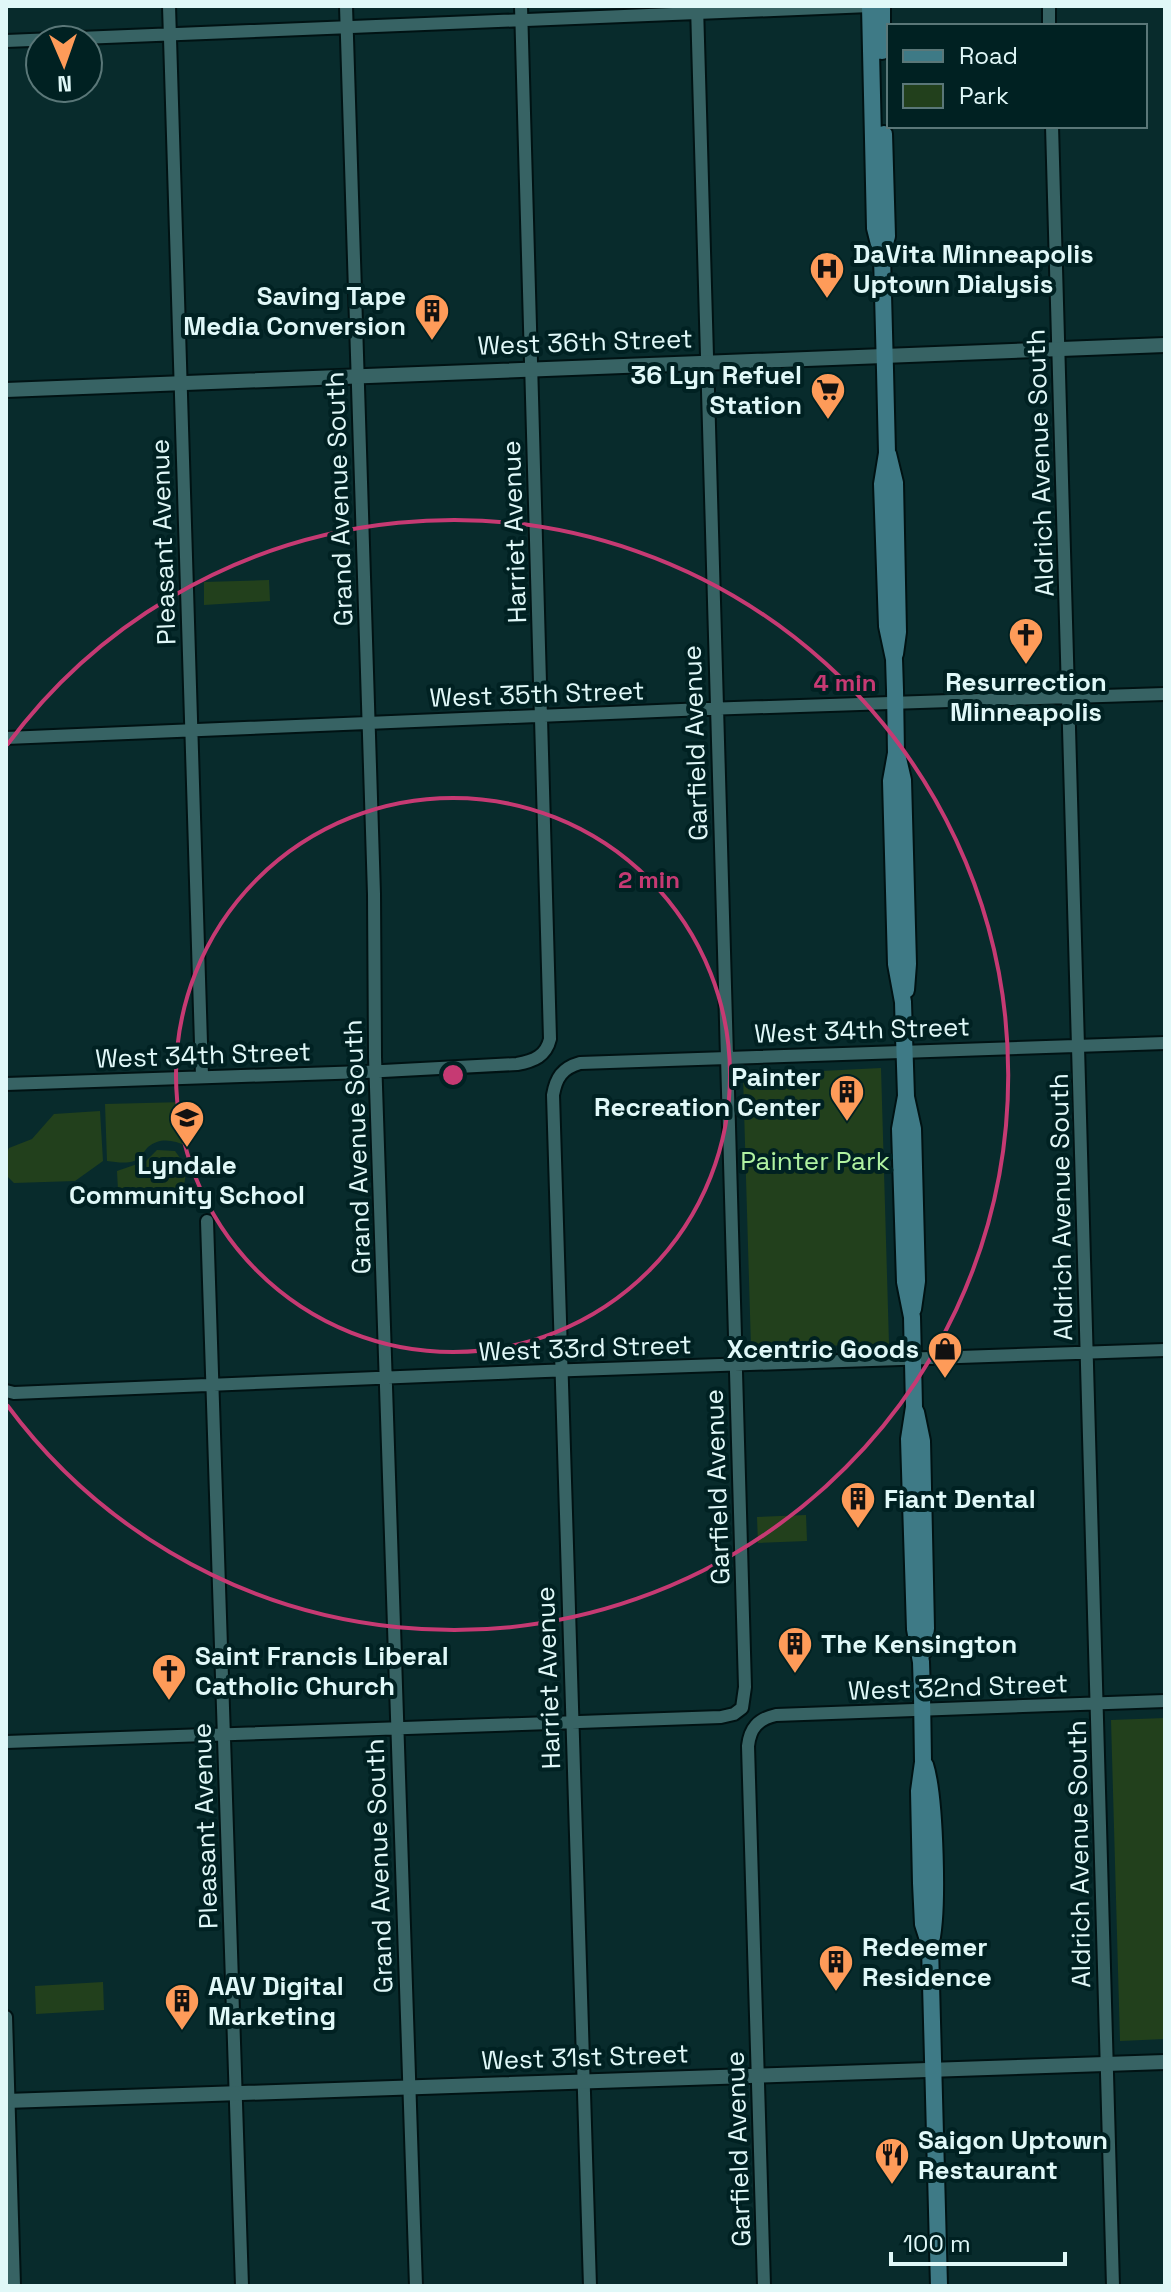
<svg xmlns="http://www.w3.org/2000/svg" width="1171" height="2292" font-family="'Space Grotesk',sans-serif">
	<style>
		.green { fill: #22401c }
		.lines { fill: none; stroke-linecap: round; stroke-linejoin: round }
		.minor-casing { stroke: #001213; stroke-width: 16 }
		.tertiary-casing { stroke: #001213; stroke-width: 18 }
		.secondary-casing { stroke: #001213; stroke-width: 20 }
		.minor { stroke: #376364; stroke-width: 12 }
		.tertiary { stroke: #376364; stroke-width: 14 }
		.secondary { stroke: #3e7a86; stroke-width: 16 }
		.ring { fill: none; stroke: #c63a73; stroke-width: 4 }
		.labels { text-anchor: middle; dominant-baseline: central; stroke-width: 8; stroke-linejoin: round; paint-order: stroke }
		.poi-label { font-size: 26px; font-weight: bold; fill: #e0f8f8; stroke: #002122; text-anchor: start }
		.street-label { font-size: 26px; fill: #e0f8f8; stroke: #002122 }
		.park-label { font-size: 26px; fill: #b0f2a1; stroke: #002122 }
		.centre { fill: #c63a73; stroke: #002122; stroke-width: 4 }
		.ring-label { font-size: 24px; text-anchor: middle; font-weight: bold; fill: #c63a73; stroke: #002122; stroke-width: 8; stroke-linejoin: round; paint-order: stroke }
	</style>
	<rect width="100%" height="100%" fill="#082b2c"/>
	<path class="green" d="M269,580L270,601L204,605V582Z
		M881,1068L889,1344L751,1348L743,1075Z
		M185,1102L186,1146C174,1140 160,1137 148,1147C143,1152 141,1158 134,1161C126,1164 116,1162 107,1161L105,1104Z
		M100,1111L103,1161L75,1181L14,1183L6,1175V1155L9,1148L32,1139L54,1114Z
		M157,1150L175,1151C184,1163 188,1169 184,1184L171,1192L118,1190L117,1171L146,1161Z
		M806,1515L807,1541L758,1543L757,1517Z
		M1165,1718V2039L1120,2041L1111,1720Z
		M103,1982L104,2010L36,2014L35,1986Z"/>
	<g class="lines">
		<defs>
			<path id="minor" d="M169,6L202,1076
				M346,6L374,894L375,1057L416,2286
				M1049,6V26
				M6,41L870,6
				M1052,126L1113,2286
				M6,738L705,709L1165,694
				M6,1084L364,1072L517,1064C534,1061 546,1056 550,1039L521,6
				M207,1221L242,2286
				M6,1391L14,1393L545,1371L1165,1350
				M6,1742L721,1717L734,1714L742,1708L745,1687L697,6
				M6,2017L14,2286
				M590,2286L553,1095C556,1078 562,1068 580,1063L1165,1043
				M764,2286L748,1746C750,1728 758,1719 776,1715L1165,1701"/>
			<path id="tertiary" d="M6,390L1165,345
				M6,2101L1165,2062"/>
			<path id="secondary" d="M870,6L875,228L882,256L885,370L887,453L882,484L887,626L894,659L895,690L896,753L891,781L896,964L903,1002L904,1036L906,1096L900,1129L905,1282L912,1317L914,1407L909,1439L915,1629L921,1662L922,1695L923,1762L919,1791L921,1883L923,1924L930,1946
				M882,6V51
				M882,254L887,236L884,134
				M888,454L895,483L898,632L895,654
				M897,754L903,780L908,964L906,990
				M906,1097L913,1129L917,1281L913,1309
				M916,1412L922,1441L926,1628L923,1652
				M925,1765C935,1796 939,1914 930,1946L939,2286"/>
		</defs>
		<use href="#minor" class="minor-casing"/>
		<use href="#tertiary" class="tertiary-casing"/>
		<use href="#secondary" class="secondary-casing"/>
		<use href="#minor" class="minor"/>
		<use href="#tertiary" class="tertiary"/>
		<use href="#secondary" class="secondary"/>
	</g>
	<g class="ring">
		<circle cx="453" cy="1075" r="277"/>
		<path d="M7 745A555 555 0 1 1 7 1405"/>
	</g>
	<defs>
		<symbol id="hospital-pin" viewBox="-11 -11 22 30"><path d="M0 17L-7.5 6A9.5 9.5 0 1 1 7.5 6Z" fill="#fe9b59" stroke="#002122"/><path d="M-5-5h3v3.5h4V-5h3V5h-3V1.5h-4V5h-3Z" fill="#111"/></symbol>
		<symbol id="building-pin" viewBox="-11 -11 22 30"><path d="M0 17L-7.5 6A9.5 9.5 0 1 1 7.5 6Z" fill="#fe9b59" stroke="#002122"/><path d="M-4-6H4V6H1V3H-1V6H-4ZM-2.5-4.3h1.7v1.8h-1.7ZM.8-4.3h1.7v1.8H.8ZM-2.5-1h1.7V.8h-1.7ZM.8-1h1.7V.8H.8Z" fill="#111"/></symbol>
		<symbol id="supermarket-pin" viewBox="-11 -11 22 30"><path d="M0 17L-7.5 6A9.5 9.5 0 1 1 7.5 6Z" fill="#fe9b59" stroke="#002122"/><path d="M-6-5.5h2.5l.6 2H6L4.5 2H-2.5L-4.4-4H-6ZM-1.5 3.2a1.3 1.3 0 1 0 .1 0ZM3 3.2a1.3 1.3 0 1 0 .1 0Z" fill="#111"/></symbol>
		<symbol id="church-pin" viewBox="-11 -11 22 30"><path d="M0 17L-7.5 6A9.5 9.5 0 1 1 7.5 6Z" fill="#fe9b59" stroke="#002122"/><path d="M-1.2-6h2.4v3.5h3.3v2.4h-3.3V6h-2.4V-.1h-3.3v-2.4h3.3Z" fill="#111"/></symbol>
		<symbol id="school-pin" viewBox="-11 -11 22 30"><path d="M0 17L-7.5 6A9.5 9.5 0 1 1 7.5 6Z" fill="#fe9b59" stroke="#002122"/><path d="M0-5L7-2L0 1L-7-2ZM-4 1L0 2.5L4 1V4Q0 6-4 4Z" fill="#111"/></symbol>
		<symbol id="shop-pin" viewBox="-11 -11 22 30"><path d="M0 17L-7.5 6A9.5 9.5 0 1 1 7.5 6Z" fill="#fe9b59" stroke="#002122"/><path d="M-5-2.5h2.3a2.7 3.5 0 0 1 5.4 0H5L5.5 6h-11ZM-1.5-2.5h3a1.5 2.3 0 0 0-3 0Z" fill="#111"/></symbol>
		<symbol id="restaurant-pin" viewBox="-11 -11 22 30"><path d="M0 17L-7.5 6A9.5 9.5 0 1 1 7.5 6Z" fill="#fe9b59" stroke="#002122"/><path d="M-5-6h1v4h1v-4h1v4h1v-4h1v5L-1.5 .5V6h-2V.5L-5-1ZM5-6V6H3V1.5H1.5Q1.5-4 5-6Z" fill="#111"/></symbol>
	</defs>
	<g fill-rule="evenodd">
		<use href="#hospital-pin" x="807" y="249" width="40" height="54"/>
		<use href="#building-pin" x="412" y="291" width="40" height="54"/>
		<use href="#supermarket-pin" x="808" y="370" width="40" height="54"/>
		<use href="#church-pin" x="1006" y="615" width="40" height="54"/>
		<use href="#building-pin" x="827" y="1072" width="40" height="54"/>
		<use href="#school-pin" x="167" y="1098" width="40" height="54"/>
		<use href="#shop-pin" x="925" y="1329" width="40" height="54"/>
		<use href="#building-pin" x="838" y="1479" width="40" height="54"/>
		<use href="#building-pin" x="775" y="1624" width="40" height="54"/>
		<use href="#church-pin" x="149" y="1651" width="40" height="54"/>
		<use href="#building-pin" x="816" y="1942" width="40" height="54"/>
		<use href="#building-pin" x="162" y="1981" width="40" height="54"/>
		<use href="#restaurant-pin" x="872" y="2135" width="40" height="54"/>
	</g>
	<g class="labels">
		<g class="poi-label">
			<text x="853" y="254">DaVita Minneapolis<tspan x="853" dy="30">Uptown Dialysis</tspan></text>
			<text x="406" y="296" text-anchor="end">Saving Tape<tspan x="406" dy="30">Media Conversion</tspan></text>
			<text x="802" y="375" text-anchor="end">36 Lyn Refuel<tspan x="802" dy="30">Station</tspan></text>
			<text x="1026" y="682" text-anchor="middle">Resurrection<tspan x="1026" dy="30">Minneapolis</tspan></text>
			<text x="821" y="1077" text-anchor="end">Painter<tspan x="821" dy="30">Recreation Center</tspan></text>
			<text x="187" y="1165" text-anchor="middle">Lyndale<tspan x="187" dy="30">Community School</tspan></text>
			<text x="919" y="1349" text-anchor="end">Xcentric Goods</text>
			<text x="884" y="1499">Fiant Dental</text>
			<text x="821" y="1644">The Kensington</text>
			<text x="195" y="1656">Saint Francis Liberal<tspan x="195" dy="30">Catholic Church</tspan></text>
			<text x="862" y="1947">Redeemer<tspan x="862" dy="30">Residence</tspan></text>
			<text x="208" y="1986">AAV Digital<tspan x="208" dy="30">Marketing</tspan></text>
			<text x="918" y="2140">Saigon Uptown<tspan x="918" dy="30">Restaurant</tspan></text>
		</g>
		<g class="street-label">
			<text transform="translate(585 342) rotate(-2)">West 36th Street</text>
			<text transform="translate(1040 463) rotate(-92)">Aldrich Avenue South</text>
			<text transform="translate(339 499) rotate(-92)">Grand Avenue South</text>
			<text transform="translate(514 532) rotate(-92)">Harriet Avenue</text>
			<text transform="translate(163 542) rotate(-92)">Pleasant Avenue</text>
			<text transform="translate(537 694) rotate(-2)">West 35th Street</text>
			<text transform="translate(695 743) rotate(-92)">Garfield Avenue</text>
			<text transform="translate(862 1030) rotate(-2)">West 34th Street</text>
			<text transform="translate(203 1055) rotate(-2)">West 34th Street</text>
			<text transform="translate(357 1147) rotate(-92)">Grand Avenue South</text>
			<text transform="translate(1061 1207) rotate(-91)">Aldrich Avenue South</text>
			<text transform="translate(585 1348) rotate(-2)">West 33rd Street</text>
			<text transform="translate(717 1487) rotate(-92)">Garfield Avenue</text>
			<text transform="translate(548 1678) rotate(-92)">Harriet Avenue</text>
			<text transform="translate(958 1687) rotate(-2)">West 32nd Street</text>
			<text transform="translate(205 1826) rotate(-92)">Pleasant Avenue</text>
			<text transform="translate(1079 1854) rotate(-91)">Aldrich Avenue South</text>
			<text transform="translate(379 1866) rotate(-92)">Grand Avenue South</text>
			<text transform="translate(585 2057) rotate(-2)">West 31st Street</text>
			<text transform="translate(738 2149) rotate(-92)">Garfield Avenue</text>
		</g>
		<g class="park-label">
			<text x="815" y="1161">Painter Park</text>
		</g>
	</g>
	<circle cx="453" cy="1075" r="12" class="centre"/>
	<g class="ring-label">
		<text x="845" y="691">4 min</text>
		<text x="649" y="888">2 min</text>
	</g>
	<rect width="1171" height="2292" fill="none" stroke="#e0f8f8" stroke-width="16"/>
	<rect x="887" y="24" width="260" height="104" fill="#002122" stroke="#5a7778" stroke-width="2"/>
	<rect x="903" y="50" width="40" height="12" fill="#3e7a86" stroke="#5a7778" stroke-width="2"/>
	<text x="959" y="64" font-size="24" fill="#e0f8f8">Road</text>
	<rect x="903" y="84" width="40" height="24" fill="#22401c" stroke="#5a7778" stroke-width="2"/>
	<text x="959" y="104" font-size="24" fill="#e0f8f8">Park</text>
	<g transform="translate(64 64) rotate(178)"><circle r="38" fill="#002122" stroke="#5a7778" stroke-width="2"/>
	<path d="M0-6L14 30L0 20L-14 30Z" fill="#fe9b59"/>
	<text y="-12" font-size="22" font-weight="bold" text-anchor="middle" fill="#e0f8f8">N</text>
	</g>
	<path d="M891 2252v12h174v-12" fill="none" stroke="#e0f8f8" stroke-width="4"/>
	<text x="903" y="2252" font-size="24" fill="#e0f8f8" stroke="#002122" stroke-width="6" paint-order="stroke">100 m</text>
</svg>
